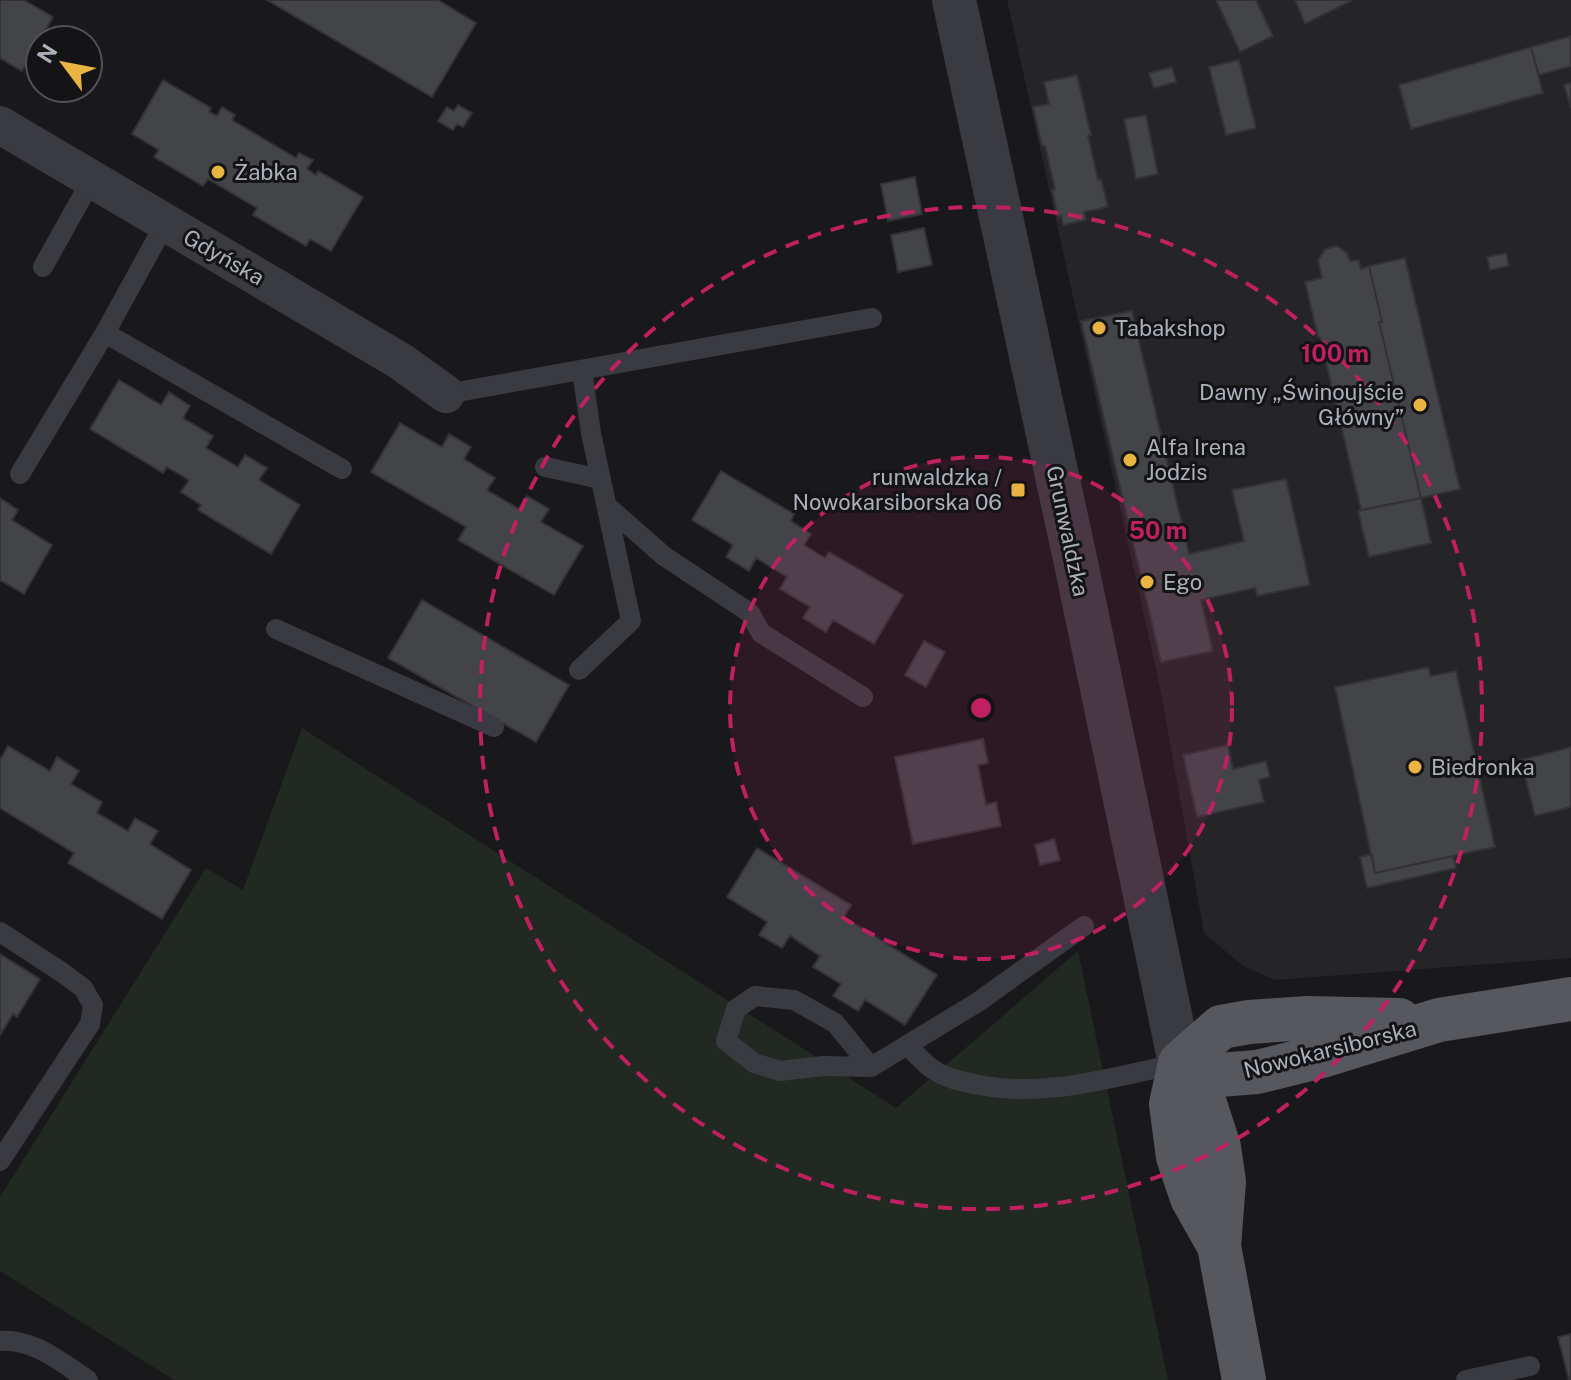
<svg xmlns="http://www.w3.org/2000/svg" width="1571" height="1380" font-family="'Public Sans',sans-serif">
	<style>
		.built { fill: #252528 }
		.green { fill: #212922 }
		.building { fill: #434448; stroke: #333337; stroke-width: 2 }
		.lines { fill: none; stroke-linecap: round; stroke-linejoin: round }
		.service { stroke: #3a3b40; stroke-width: 20 }
		.minor { stroke: #3a3b40; stroke-width: 38 }
		.tertiary { stroke: #3a3b40; stroke-width: 44 }
		.primary { stroke: #56585e; stroke-width: 44 }
		.ring { fill: none; stroke: #c12060; stroke-width: 4; stroke-dasharray: 14 10 }
		.poi-dot { fill: #e9b442; stroke: #141416; stroke-width: 3 }
		.labels { text-anchor: middle; dominant-baseline: central; stroke-width: 6; stroke-linejoin: round; paint-order: stroke }
		.poi-label { font-size: 22px; fill: #acb0ba; stroke: #141416; text-anchor: start }
		.street-label { font-size: 22px; fill: #acb0ba; stroke: #141416 }
		.centre { fill: #c12060; stroke: #141416; stroke-width: 4 }
		.ring-label { font-size: 24px; text-anchor: middle; font-weight: bold; fill: #c12060; stroke: #141416; stroke-width: 6; stroke-linejoin: round; paint-order: stroke }
	</style>
	<rect width="100%" height="100%" fill="#19191b"/>
	<path class="built" d="M1007,0H1571V958L1275,980L1243,966L1204,933L1161,692Z"/>
	<path class="green" d="M302,728L896,1108L1078,951L1168,1380H174L0,1271V1197L206,868L243,890Z"/>
	<path class="building" d="M0,0H24L53,17L22,71L0,58Z
		M267,0H438L476,23L432,97Z
		M1216,0H1256L1273,36L1240,52Z
		M1295,0H1350L1351,1L1305,24Z
		M1571,36V66L1539,75L1531,47Z
		M1531,47L1543,93L1411,129L1399,85Z
		M1239,60L1256,128L1226,135L1209,67Z
		M1172,67L1176,82L1154,88L1149,73Z
		M1077,75L1091,135L1088,136L1098,180L1101,179L1108,207L1084,212L1086,220L1063,225L1061,216L1058,218L1052,190L1055,189L1045,146H1042L1033,107L1049,104L1044,82Z
		M163,80L211,108L209,112L217,116L222,107L235,115L232,120L296,158L299,153L313,160L307,169L316,175L318,171L363,197L331,251L310,239L306,246L253,215L257,208L208,179L203,186L154,157L159,150L132,134Z
		M1571,83V108L1564,85Z
		M458,105L472,113L463,127L457,124L453,130L438,121L447,107L454,111Z
		M1146,115L1158,174L1136,179L1124,119Z
		M915,177L922,214L888,221L881,184Z
		M924,228L932,265L898,272L891,235Z
		M1337,246L1347,253L1350,261L1359,260L1361,269L1369,266L1382,322H1379L1421,498L1361,510L1320,337H1318L1305,282L1322,278L1318,260L1325,249Z
		M1506,253L1509,266L1490,270L1487,257Z
		M1405,258L1460,489L1421,498L1379,322H1382L1369,266Z
		M1132,311L1189,554L1244,541L1232,490L1286,479L1310,585L1257,596L1255,588L1201,600L1213,651L1161,662L1081,321Z
		M119,380L161,405L169,392L190,406L183,418L213,436L206,448L238,467L245,455L267,468L259,480L300,505L271,554L198,510L201,505L181,492L189,480L167,467L163,473L90,429Z
		M400,423L442,447L449,434L471,447L464,459L495,478L487,490L519,509L527,496L549,509L541,522L583,546L554,595L458,540L466,527L371,472Z
		M721,471L794,514L791,521L811,534L804,545L825,558L829,552L903,595L874,644L833,620L826,632L803,618L810,607L780,589L787,577L756,558L749,571L726,557L733,545L692,520Z
		M0,498L18,510L12,520L52,545L24,594L0,580Z
		M1421,498L1431,543L1369,557L1358,511Z
		M422,600L569,685L536,742L388,658Z
		M924,641L945,652L926,687L905,675Z
		M1428,667L1431,676L1456,671L1495,847L1375,873L1335,687Z
		M983,739L988,763L978,765L986,805L996,802L1001,826L913,844L895,757Z
		M1228,745L1233,769L1266,761L1270,777L1259,780L1264,802L1197,817L1183,755Z
		M8,746L50,771L57,757L79,771L71,784L102,802L97,813L128,831L135,818L158,831L150,844L191,870L162,919L68,863L74,853L0,808V760Z
		M1571,747V807L1535,816L1521,760Z
		M1054,839L1060,860L1040,865L1035,845Z
		M757,848L851,905L844,917L937,975L905,1025L865,1000L858,1011L833,996L841,984L813,967L820,956L790,936L782,948L759,935L767,922L727,897Z
		M1372,854L1375,873L1453,856L1456,868L1367,888L1360,857Z
		M0,954L40,979L17,1017L13,1014L0,1035Z
		M1571,1334V1380H1569L1558,1337Z"/>
	<g class="lines">
		<path class="service" d="M43,267L92,179
			M105,333L342,469
			M446,394L872,318
			M545,467L601,479
			M20,474L105,333L166,222
			M607,506L664,556L750,613L761,633L863,697
			M276,629L494,727
			M579,670L631,621L591,433L582,370
			M0,932L63,973L83,988L93,1005L90,1024L0,1161
			M907,1045C916,1053 924,1064 934,1070C946,1078 960,1081 974,1084C1043,1099 1113,1077 1180,1063
			M871,1067L835,1023L794,1000L755,996L736,1009L726,1041L754,1063L780,1071L823,1066L871,1067L978,1002L1084,926
			M0,1341C33,1338 62,1363 88,1380
			M1466,1380L1530,1366"/>
		<path class="minor" d="M0,125L400,361L446,394"/>
		<path class="tertiary" d="M954,0L1077,568L1180,1063"/>
		<path class="primary" d="M1180,1063L1219,1075L1257,1072L1322,1056L1439,1020L1571,999
			M1180,1063L1204,1101L1219,1147L1224,1182L1219,1246L1244,1380
			M1180,1063L1221,1027L1249,1022L1307,1018L1399,1020
			M1180,1063L1171,1104L1178,1157L1192,1198L1219,1246"/>
	</g>
	<circle cx="981" cy="708" r="251" fill="#c12060" fill-opacity=".12"/>
	<g class="ring">
		<circle cx="981" cy="708" r="251"/>
		<circle cx="981" cy="708" r="501"/>
	</g>
	<g class="poi-dot">
		<circle cx="218" cy="172" r="8"/>
		<circle cx="1099" cy="328" r="8"/>
		<circle cx="1420" cy="405" r="8"/>
		<circle cx="1130" cy="460" r="8"/>
		<rect x="1010" y="482" width="16" height="16" rx="4"/>
		<circle cx="1147" cy="582" r="8"/>
		<circle cx="1415" cy="767" r="8"/>
	</g>
	<g class="labels">
		<g class="poi-label">
			<text x="234" y="172">Żabka</text>
			<text x="1115" y="328">Tabakshop</text>
			<text x="1404" y="392" text-anchor="end">Dawny „Świnoujście<tspan x="1404" dy="25">Główny”</tspan></text>
			<text x="1146" y="447">Alfa Irena<tspan x="1146" dy="25">Jodzis</tspan></text>
			<text x="1002" y="477" text-anchor="end">runwaldzka /<tspan x="1002" dy="25">Nowokarsiborska 06</tspan></text>
			<text x="1163" y="582">Ego</text>
			<text x="1431" y="767">Biedronka</text>
		</g>
		<g class="street-label">
			<text transform="translate(224 257) rotate(30)">Gdyńska</text>
			<text transform="translate(1068 531) rotate(78)">Grunwaldzka</text>
			<text transform="translate(1330 1049) rotate(-14)">Nowokarsiborska</text>
		</g>
	</g>
	<circle cx="981" cy="708" r="12" class="centre"/>
	<g class="ring-label">
		<text x="1335" y="362">100 m</text>
		<text x="1158" y="539">50 m</text>
	</g>
	<g transform="translate(64 64) rotate(302)"><circle r="38" fill="#141416" stroke="#515258" stroke-width="2"/>
	<path d="M0-6L14 30L0 20L-14 30Z" fill="#e9b442"/>
	<text y="-12" font-size="22" font-weight="bold" text-anchor="middle" fill="#acb0ba">N</text>
	</g>
</svg>
